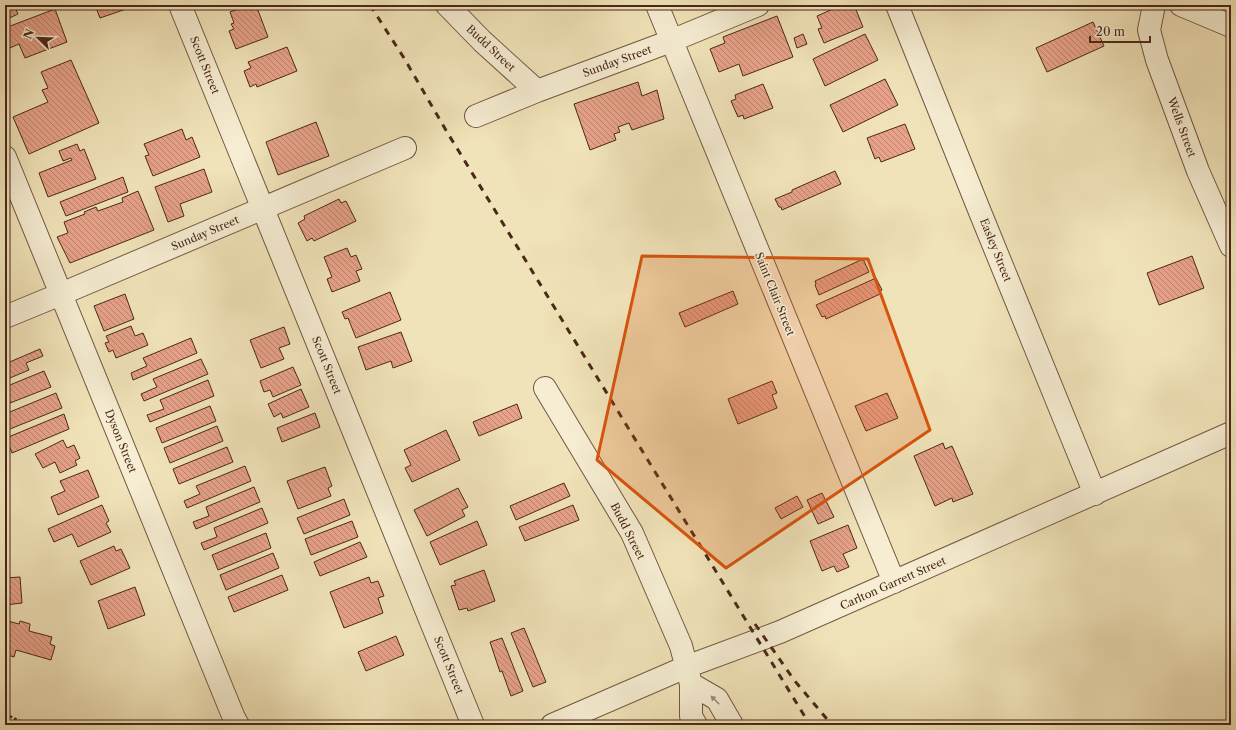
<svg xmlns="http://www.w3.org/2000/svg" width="1236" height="730" font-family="'Libre Caslon Text',serif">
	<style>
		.building { fill: url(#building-back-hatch); stroke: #492819 }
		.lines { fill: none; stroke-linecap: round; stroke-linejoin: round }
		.minor-casing { stroke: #735741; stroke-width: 24 }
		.path { stroke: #492819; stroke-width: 2.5; stroke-dasharray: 3 2; stroke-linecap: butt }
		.minor { stroke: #f6edd2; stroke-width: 22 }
		.rail { stroke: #492819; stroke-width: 3; stroke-dasharray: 7 7; stroke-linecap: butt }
		.oneway { fill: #a08a76 }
		.marked { fill: #d8540d; fill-opacity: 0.2; stroke: #d8540d; stroke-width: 3; stroke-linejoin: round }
		.labels { text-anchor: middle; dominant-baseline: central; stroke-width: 3; stroke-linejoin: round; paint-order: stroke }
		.street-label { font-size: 11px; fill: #492819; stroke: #f6edd2 }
	</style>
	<defs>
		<pattern id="building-back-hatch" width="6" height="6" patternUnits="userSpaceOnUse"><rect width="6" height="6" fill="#e7a289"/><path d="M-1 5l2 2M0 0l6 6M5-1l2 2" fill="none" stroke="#bd846f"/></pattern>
	</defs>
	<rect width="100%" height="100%" fill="#f1e3b9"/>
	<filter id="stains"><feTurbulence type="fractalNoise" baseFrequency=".005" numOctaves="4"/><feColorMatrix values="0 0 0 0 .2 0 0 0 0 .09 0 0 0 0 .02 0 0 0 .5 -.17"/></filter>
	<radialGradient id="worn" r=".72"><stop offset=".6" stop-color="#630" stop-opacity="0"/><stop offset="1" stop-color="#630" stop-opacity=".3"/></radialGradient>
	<path class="building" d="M5,5H14L18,14L5,20Z
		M95,5H138L100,18Z
		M249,5H256L268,37L236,49L229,31L234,29L231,24L234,23L230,12Z
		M842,5H854L863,27L824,43L818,29L822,28L817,16Z
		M55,9L67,42L25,58L19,44L5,50V28Z
		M777,16L793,57L743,76L739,64L719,72L710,49L725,43L723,37Z
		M1093,22L1104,46L1047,72L1036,48Z
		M803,34L807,44L797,48L794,38Z
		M865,34L878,60L825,86L813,59Z
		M287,47L297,71L257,87L256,84L250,87L244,71L251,68L248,62Z
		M71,60L99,123L29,154L13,117L48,102L42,90L48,88L41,72Z
		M885,79L898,105L843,132L830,105Z
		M638,82L642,96L657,90L664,119L632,130L629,123L618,127L620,132L614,134L616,140L590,150L574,104Z
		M763,84L773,108L744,119L743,115L738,117L731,101L736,99L735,95Z
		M316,122L329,156L278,175L266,142Z
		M905,124L915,149L881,162L879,157L875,159L867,138Z
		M182,129L186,140L192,137L200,157L153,176L145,156L149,155L144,144Z
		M77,144L80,151L84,149L96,179L48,197L39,173L72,160L71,158L63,161L59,151Z
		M204,169L212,192L180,204L184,216L168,222L155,187Z
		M835,171L841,184L782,210L781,207H779L775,199L792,192V190Z
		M123,177L128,192L66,216L60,202Z
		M138,191L154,230L70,263L57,237L68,233L64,222L85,214L84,212L96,207L98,211L123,202L122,198Z
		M339,199L341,203L346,201L356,221L314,241L312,238L307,241L298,223L305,219L304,216Z
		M347,248L351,257L356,255L362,269L356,271L360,281L332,292L327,279L332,277L324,257Z
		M1192,256L1204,288L1159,305L1147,273Z
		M863,259L869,272L819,295L815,285L816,284L815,281Z
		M876,278L882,290L879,292L880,294L826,319L825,316L822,317L816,305Z
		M733,291L738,304L685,327L679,313Z
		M390,292L401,320L356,338L348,318L345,319L342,312Z
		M125,294L134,319L104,331L94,306Z
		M131,326L135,336L143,333L148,345L116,358L113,350L109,352L105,343L109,342L106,336Z
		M284,327L290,344L279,348L284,359L261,368L250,340Z
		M401,332L412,361L393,368L391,361L366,370L358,347Z
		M191,338L197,353L133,380L131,373L147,366L143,358Z
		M40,349L43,356L26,363L29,370L5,380V364Z
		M201,359L208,374L144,401L141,394L157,387L153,379Z
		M293,367L301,385L273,397L270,390L264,392L260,381Z
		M44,371L51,387L10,403L5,387Z
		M208,380L214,396L150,422L147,415L164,409L160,400Z
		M772,381L777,393L772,395L777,408L738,424L728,399Z
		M301,389L309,407L283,418L281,413L274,417L268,404Z
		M56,393L62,408L5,431V414Z
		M887,393L898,418L866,431L855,406Z
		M517,404L522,418L479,436L473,422Z
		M210,406L216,421L162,443L156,428Z
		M315,413L320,427L282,442L277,428Z
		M64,414L69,429L12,453L6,438Z
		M217,426L223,441L170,463L164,448Z
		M446,430L460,460L412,482L405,468L411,465L404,450Z
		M63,440L67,448L74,445L80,458L75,461L77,465L60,473L55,462L43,468L35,454Z
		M943,443L945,449L952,446L973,494L953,502L952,498L935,506L914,456Z
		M227,447L233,462L179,484L173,469Z
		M245,466L251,481L187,508L184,501L200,494L196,486Z
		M325,467L332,486L328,488L331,496L298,509L287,481Z
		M88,470L99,497L58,515L51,497L65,491L60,481Z
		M564,483L570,496L516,520L510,506Z
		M254,487L260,502L196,529L193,522L209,516L206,507Z
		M458,488L468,507L462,510L465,516L427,536L414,510Z
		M822,493L834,517L818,524L807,500Z
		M797,496L803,507L781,519L775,508Z
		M344,499L350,515L304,534L297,518Z
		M102,505L109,521L106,523L111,532L78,547L72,534L54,542L48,529Z
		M573,505L579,520L525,541L519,527Z
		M262,508L268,523L204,550L201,543L217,537L214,528Z
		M352,521L358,537L311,555L305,539Z
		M477,521L487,545L440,565L430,542Z
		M848,525L857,548L843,554L849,567L837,572L834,566L822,571L810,541Z
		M266,533L271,548L218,570L212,555Z
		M360,542L367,557L320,576L314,562Z
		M114,546L116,551L121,549L130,568L91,585L80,561Z
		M273,553L279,568L226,590L220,575Z
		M484,570L495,601L468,611L467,608L459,610L451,586L456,585L454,581Z
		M282,575L288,590L234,612L228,597Z
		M20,577L22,603L5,605V578Z
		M369,577L371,583L378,581L384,596L378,598L383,613L344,628L330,592Z
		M135,587L145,615L108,629L98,601Z
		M8,621L19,624L20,621L30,624L29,631L52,637L50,644L55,646L51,660L16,650L14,657L5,654V631Z
		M524,628L546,682L533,687L511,633Z
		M396,636L404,655L366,671L358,652Z
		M502,638L523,691L511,696L502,671L500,672L490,642Z"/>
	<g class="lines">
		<defs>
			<path id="minor" d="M180,5L473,725
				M447,5L482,41L537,91
				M657,5L894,582
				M897,5L980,212L1095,494
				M1154,5L1149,30L1157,60L1198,171L1231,246
				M1181,5L1231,26
				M476,116L537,91L671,41L758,5
				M5,157L234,718L238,725
				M5,317L61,294L405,148
				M545,388L632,533L681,646L691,684V716L696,725
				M691,684L717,699L732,725
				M552,725L686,667L780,632L1231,433"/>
		</defs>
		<use href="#minor" class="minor-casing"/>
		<path class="path" d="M5,714L28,725"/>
		<use href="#minor" class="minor"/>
		<path class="rail" d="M370,5L404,58L447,132L810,725
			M755,624L794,680L832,725"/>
	</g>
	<defs><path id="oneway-solid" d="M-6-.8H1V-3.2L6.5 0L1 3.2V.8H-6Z"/></defs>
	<use class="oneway" href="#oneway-solid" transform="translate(715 700) rotate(-135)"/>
	<path class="marked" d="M642,256L868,259L930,430L726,568L597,460Z"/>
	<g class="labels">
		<g class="street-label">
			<text transform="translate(491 48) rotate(43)">Budd Street</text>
			<text transform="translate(617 61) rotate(-20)">Sunday Street</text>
			<text transform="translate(205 65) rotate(68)">Scott Street</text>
			<text transform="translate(1182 127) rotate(70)">Wells Street</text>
			<text transform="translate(205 233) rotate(-23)">Sunday Street</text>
			<text transform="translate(996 250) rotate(68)">Easley Street</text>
			<text transform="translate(775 294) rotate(68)">Saint Clair Street</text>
			<text transform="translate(327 365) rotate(68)">Scott Street</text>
			<text transform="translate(121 441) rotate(68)">Dyson Street</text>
			<text transform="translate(628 531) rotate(63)">Budd Street</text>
			<text transform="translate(893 583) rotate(-24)">Carlton Garrett Street</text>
			<text transform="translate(449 665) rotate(68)">Scott Street</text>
		</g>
	</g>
	<rect width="1236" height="730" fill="none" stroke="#f1e3b9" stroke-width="20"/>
	<rect x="6" y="6" width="1224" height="718" fill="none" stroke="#492819" stroke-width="2"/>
	<rect x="10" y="10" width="1216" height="710" fill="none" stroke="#492819"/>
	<g transform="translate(38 38) rotate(293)" stroke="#f6edd2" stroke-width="3" paint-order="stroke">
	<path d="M0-3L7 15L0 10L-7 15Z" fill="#492819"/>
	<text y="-6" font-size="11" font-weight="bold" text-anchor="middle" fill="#492819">N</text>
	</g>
	<path d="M1090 36v6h60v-6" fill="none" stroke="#492819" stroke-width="2"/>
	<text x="1096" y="36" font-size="12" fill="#492819" stroke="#f6edd2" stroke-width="3" paint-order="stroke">20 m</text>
	<rect width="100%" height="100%" filter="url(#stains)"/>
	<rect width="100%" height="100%" fill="url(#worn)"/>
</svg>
